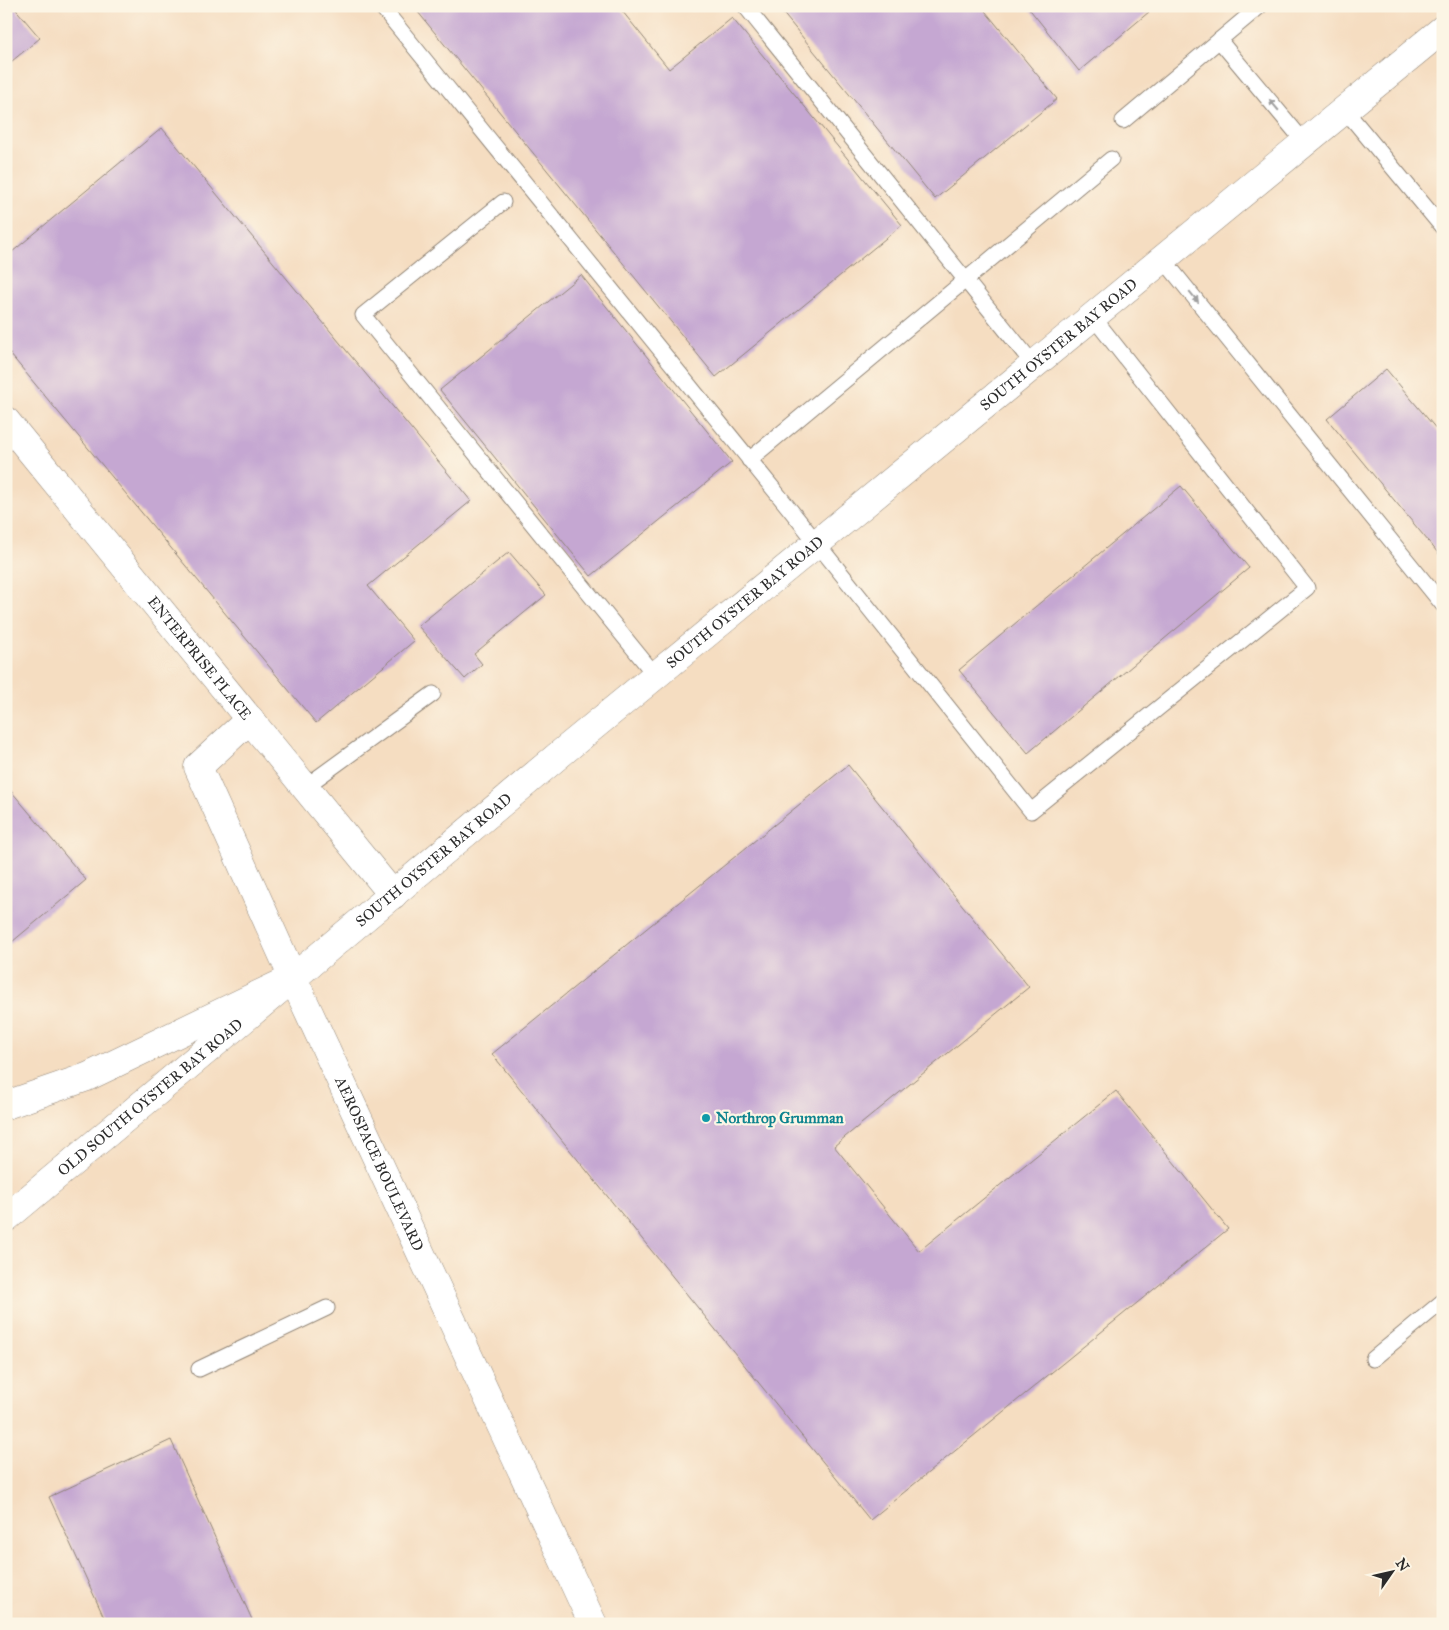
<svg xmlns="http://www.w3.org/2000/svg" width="1449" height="1630" font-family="'IM FELL Great Primer',serif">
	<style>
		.building { fill: #c5a7d2 }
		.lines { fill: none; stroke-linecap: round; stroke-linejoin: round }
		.lane-casing { stroke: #908476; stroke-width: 17 }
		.street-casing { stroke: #908476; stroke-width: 29 }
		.secondary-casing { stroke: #908476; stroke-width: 29 }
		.lane { stroke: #fff; stroke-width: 15 }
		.street { stroke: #fff; stroke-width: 28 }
		.secondary { stroke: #fff; stroke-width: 28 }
		.oneway { fill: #a0a0a0 }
		.culture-dot { fill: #0f9aa8; stroke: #fcf5e5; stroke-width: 2 }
		.labels { text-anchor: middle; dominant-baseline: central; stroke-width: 4.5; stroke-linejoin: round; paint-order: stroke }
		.street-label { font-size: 15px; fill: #2b2b2b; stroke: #fcf5e5 }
		.culture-label { font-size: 15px; font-weight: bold; fill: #0d838f; stroke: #fcf5e5; text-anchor: start }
	</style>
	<rect width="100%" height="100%" fill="#fcf5e5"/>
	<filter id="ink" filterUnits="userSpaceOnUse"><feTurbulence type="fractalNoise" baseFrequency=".02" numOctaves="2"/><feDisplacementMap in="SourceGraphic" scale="10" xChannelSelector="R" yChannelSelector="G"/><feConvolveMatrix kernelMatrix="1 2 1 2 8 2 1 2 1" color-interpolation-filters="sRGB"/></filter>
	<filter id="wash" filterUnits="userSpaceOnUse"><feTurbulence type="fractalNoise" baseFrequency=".0096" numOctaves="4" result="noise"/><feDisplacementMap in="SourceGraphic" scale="20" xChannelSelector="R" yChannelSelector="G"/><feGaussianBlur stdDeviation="1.12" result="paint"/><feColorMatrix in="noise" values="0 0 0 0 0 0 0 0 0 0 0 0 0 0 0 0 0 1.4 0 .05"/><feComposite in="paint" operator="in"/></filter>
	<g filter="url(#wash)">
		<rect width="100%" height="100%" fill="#f5ddc1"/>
		<g id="blocks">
			<path class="building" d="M6,6H13L40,38L6,66Z
				M413,6H618L669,69L732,18L902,225L716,377Z
				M777,6H981L1057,99L935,199Z
				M1027,6H1156L1079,71Z
				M162,128L471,501L368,586L414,641L316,723L6,349V257Z
				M581,275L732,462L591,576L440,390Z
				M1386,369L1443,437V559L1327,419Z
				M1181,486L1249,568L1028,753L959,670Z
				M509,552L546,595L474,654L482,664L465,679L418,626Z
				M848,765L1029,987L834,1146L919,1251L1116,1091L1228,1229L870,1520L492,1054Z
				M6,785L86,880L6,947Z
				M171,1440L254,1624H107L49,1497Z"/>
		</g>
	</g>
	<g filter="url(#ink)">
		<use href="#blocks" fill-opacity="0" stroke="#908476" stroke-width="1"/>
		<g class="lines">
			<defs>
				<path id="lane" d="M381,6L784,502L1031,811L1307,588L1093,317
					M745,6L1034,365
					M1219,40L1305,143
					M1345,110L1443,228
					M1123,121L1260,6
					M503,202L363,315L655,675
					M1163,259L1443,605
					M749,460L1111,159
					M305,787L433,694
					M1373,1359L1443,1301
					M199,1369L327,1308"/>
				<g id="street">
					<path id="s1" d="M6,421L393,895"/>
					<path id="s2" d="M6,1218L293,978L198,767L250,719"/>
				</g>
				<g id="secondary">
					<path id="s3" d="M293,978L593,1624"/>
					<path id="s4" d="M6,1105L87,1077L293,978L566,749L1443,29"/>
				</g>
			</defs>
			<use href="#lane" class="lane-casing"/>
			<use href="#street" class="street-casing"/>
			<use href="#secondary" class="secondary-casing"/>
			<use href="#lane" class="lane"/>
			<use href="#street" class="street"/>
			<use href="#secondary" class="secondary"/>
		</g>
		<defs><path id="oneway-solid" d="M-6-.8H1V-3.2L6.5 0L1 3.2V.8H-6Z" transform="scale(1.25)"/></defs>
		<g class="oneway">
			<use href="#oneway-solid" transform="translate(1274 105) rotate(-130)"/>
			<use href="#oneway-solid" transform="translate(1194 297) rotate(51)"/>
		</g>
	</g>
	<circle class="culture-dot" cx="706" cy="1118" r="5"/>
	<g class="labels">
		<g class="street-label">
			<text stroke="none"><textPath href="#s4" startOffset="1308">SOUTH OYSTER BAY ROAD</textPath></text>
			<text stroke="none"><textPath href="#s4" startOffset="902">SOUTH OYSTER BAY ROAD</textPath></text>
			<text stroke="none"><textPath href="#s1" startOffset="306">ENTERPRISE PLACE</textPath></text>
			<text stroke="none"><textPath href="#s4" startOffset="498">SOUTH OYSTER BAY ROAD</textPath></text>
			<text stroke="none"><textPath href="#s2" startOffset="188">OLD SOUTH OYSTER BAY ROAD</textPath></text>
			<text stroke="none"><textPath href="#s3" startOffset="205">AEROSPACE BOULEVARD</textPath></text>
		</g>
		<g class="culture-label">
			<text x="716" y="1118">Northrop Grumman</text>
		</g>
	</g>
	<rect width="1449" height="1630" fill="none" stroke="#fcf5e5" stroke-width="25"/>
	<g transform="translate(1392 1572) rotate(56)" stroke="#fcf5e5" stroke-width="4" paint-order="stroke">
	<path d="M0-4L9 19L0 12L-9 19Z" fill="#2b2b2b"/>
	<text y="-8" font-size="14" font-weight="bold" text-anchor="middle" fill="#2b2b2b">N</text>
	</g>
</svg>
